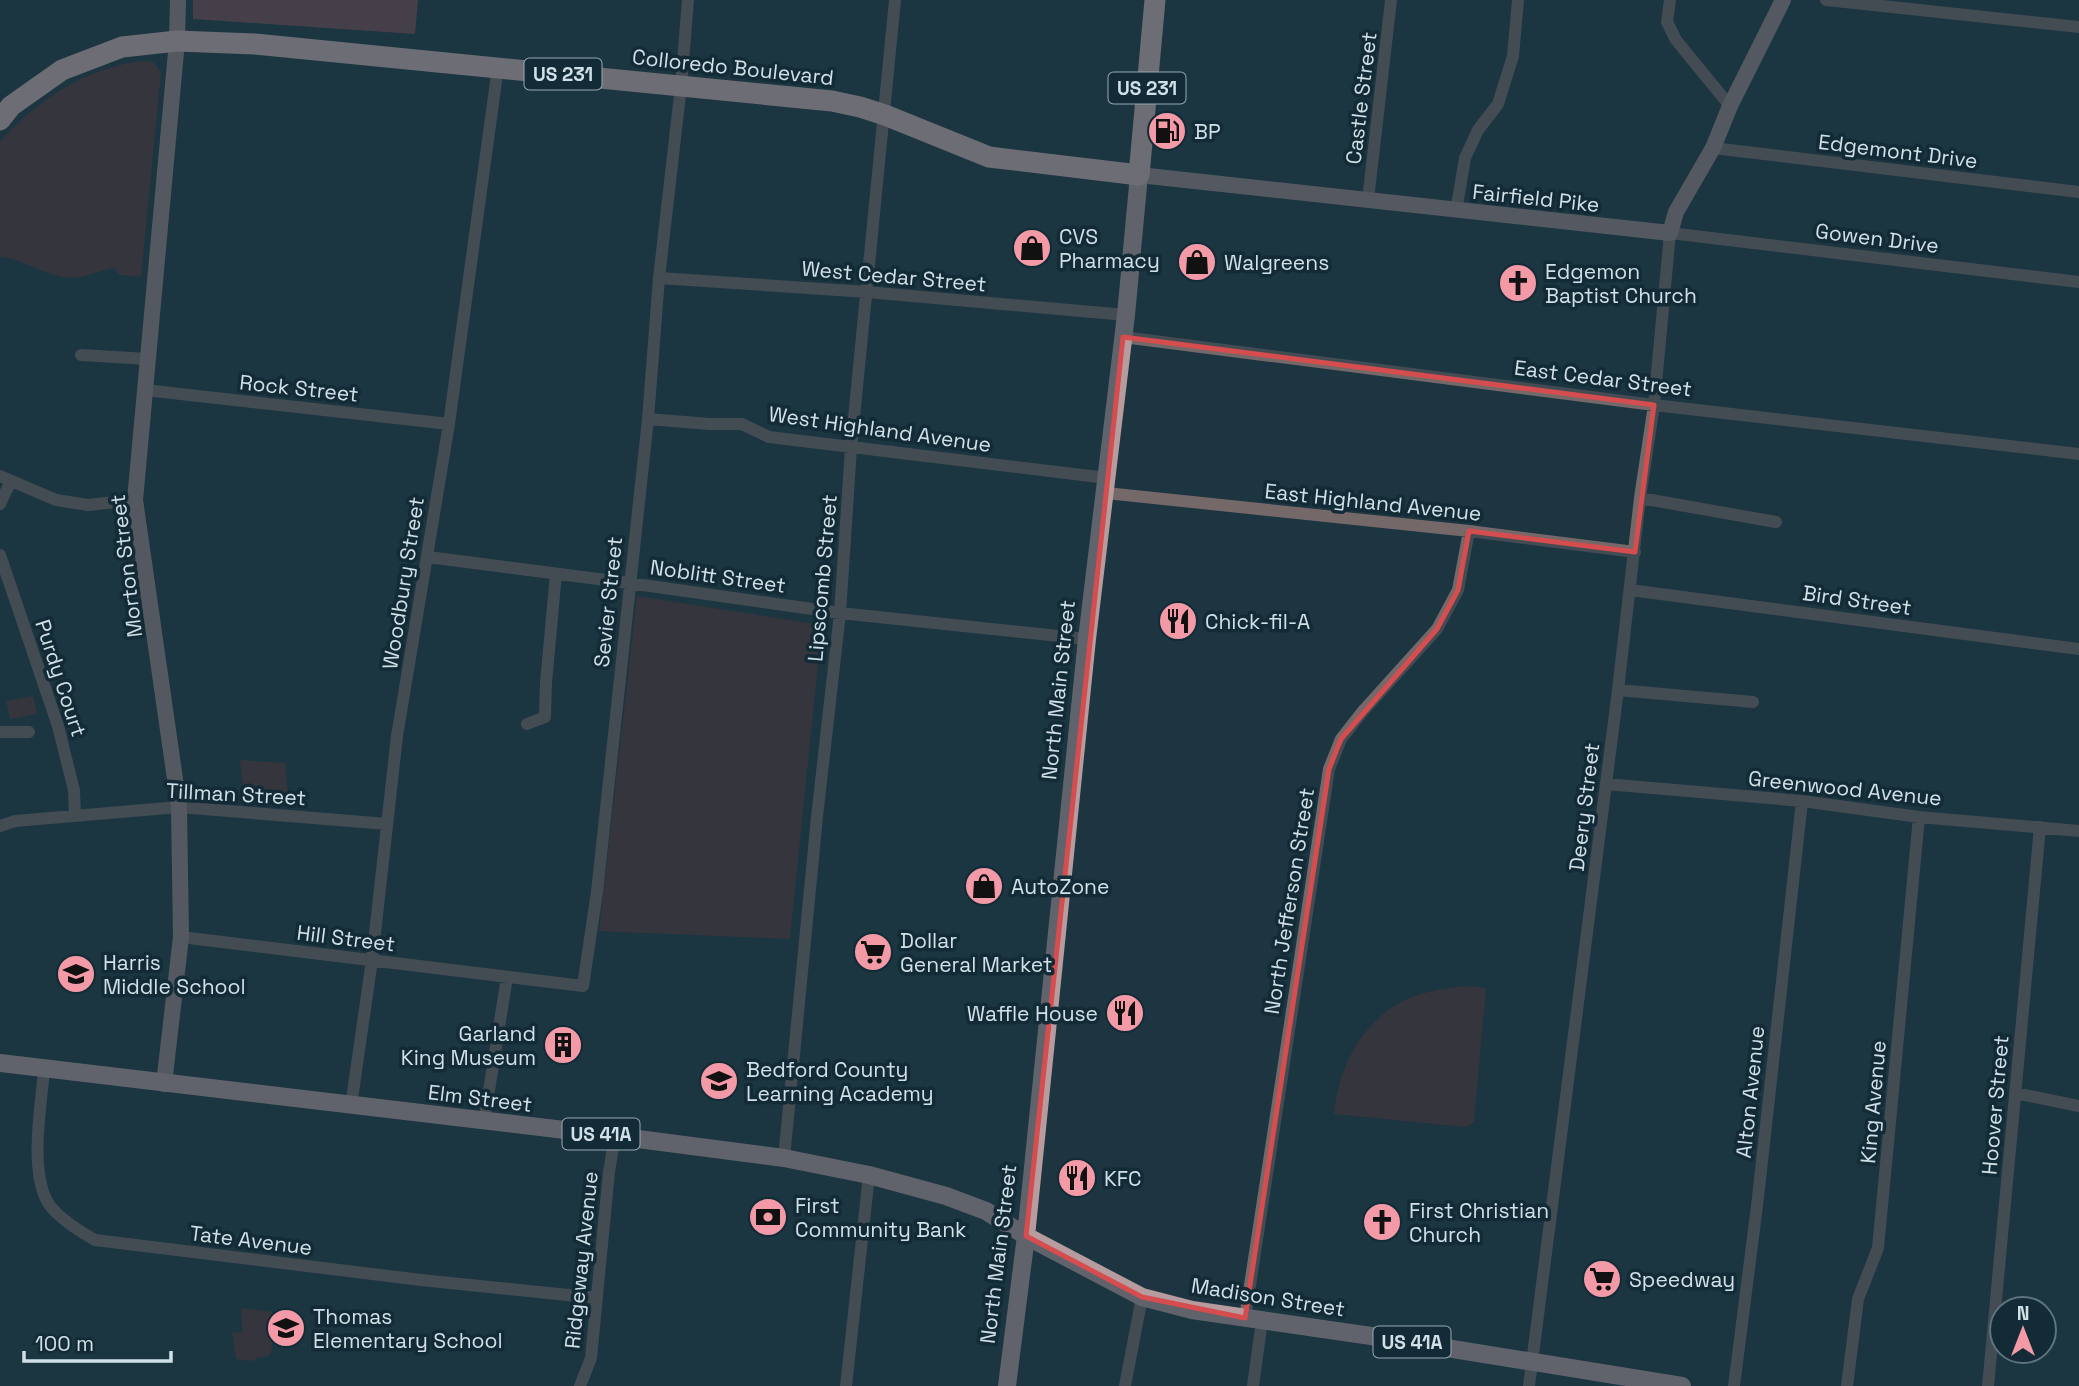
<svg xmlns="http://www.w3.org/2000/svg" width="2079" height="1386" font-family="'Space Grotesk',sans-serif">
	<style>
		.green { fill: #56353a }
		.forest { fill: #794d53 }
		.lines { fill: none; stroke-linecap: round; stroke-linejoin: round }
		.street { stroke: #756869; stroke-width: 12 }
		.secondary { stroke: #9a8587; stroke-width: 16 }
		.primary { stroke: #b79c9f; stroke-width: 18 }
		.highway { stroke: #d1b1b4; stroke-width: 21 }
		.marked { fill: none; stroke: #d54d4e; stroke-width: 5; stroke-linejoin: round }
		.labels { text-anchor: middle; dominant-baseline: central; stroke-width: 7; stroke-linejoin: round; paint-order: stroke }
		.shield { fill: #122b36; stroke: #98aab2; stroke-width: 2 }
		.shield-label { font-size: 19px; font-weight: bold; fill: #d1e0e7 }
		.street-label { font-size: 21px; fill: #d1e0e7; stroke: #122b36 }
		.poi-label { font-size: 21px; fill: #d1e0e7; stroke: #122b36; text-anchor: start }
	</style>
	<rect width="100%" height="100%" fill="#1c3541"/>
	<path class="green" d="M142,61L153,62L161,72L141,277L120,275L113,268C102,270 86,277 75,278C49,279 26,259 0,257V141C38,100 85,68 142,61Z
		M637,596L822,625L790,939L599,931Z
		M33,696L37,714L10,719L6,701Z
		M240,760L285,763L289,804L244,800Z
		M1469,986L1486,988L1474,1122L1466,1127L1334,1114C1338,1071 1358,1028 1396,1005C1416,992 1446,988 1469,986Z
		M241,1308L273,1312L275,1318L271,1353L268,1356L256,1358L254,1361L236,1359L232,1333L242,1332Z"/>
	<path class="forest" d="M193,0H418L415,34L193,19Z"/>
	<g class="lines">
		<path class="street" d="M1670,0L1667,22L1676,40L1730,106
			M1826,0L2079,27
			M1713,148L2079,192
			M1368,200L1391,0
			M1456,211L1465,158L1478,130L1498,104L1513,56L1518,0
			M659,278L867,292L1126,315
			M1123,337L1654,405L2079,454
			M81,355L147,359
			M145,390L449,424
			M648,419L710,424H742L769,437L1107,478
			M0,476L56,500L88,505L135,500
			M1106,493L1469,531L1635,552
			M1640,498L1776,522
			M0,504L11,481
			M0,555L58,726L74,790L75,815
			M428,557L629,583L840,613L1087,639
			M1630,590L2079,649
			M1618,690L1753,702
			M527,724L545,717L546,682L556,574
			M0,732H29
			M1606,784L1802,801L1919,817L2079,831
			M0,826L15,821L179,807L387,824
			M181,937L583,986L597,892L648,419L659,278L681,86L688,0
			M44,1070C41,1107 30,1165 46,1199C54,1216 79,1231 95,1240L421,1280L597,1298
			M2015,1093L2079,1106
			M351,1106L372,960L397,736L449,424L498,67
			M484,1122L507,977
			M784,1158L817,817L840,613L851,448L895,0
			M1245,1318L1329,769L1341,739L1363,711L1437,629L1458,590L1469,531
			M580,1386L591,1358L609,1172L615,1136
			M846,1386L869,1175
			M1125,1386L1142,1297
			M1253,1386L1262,1320
			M1529,1386L1618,690L1640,498L1654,405L1670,233L2079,282
			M1734,1386L1757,1206L1802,801
			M1847,1386L1858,1299L1878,1248L1919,817
			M1988,1386L2040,827"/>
		<path class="secondary" d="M1139,175L1670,233L1676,212L1713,148L1730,106L1783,0
			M164,1084L181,937L179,807L135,500L177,41L178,0"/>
		<path class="primary" d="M0,1063L615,1136L784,1158L869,1175L946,1196L986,1211L1026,1236L1142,1297L1192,1310L1385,1338L1682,1386
			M1007,1386L1026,1236L1087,639L1126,315L1139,175"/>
		<path class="highway" d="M0,120L11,106L62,70L122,47L177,41L255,44L832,101L860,107L885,115L989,157L1139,175L1155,0"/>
	</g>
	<path d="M0 0H2079V1386H0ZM1123,337L1654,405L1635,552L1469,531L1458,590L1437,629L1341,739L1329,769L1245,1318L1142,1297L1026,1236Z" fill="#1c3541" fill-opacity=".55" fill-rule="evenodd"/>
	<path class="marked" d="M1123,337L1654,405L1635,552L1469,531L1458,590L1437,629L1341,739L1329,769L1245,1318L1142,1297L1026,1236Z"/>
	<defs>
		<symbol id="fuel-disc" viewBox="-11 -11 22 22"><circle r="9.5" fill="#f49aa7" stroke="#122b36"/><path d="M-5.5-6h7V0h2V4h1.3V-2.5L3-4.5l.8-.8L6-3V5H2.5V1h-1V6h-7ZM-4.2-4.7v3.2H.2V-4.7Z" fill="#111"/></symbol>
		<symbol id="shop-disc" viewBox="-11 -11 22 22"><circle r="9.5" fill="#f49aa7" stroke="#122b36"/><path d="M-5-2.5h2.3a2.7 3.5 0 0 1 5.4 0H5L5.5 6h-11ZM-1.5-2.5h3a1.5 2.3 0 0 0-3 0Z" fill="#111"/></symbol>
		<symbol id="church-disc" viewBox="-11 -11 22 22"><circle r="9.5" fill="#f49aa7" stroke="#122b36"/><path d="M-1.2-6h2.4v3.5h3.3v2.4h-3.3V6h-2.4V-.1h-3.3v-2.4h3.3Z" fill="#111"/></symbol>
		<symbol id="restaurant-disc" viewBox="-11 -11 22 22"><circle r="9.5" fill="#f49aa7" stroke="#122b36"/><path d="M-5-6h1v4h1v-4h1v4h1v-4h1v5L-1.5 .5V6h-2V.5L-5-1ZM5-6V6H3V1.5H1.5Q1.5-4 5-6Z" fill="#111"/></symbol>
		<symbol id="supermarket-disc" viewBox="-11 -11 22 22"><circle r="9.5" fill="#f49aa7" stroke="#122b36"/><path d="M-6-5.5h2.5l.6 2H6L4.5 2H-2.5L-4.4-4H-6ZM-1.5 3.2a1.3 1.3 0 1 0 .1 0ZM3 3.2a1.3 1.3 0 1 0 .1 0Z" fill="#111"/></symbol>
		<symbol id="school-disc" viewBox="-11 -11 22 22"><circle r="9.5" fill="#f49aa7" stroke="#122b36"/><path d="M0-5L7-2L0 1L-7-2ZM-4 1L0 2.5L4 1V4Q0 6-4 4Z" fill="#111"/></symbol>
		<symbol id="building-disc" viewBox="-11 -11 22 22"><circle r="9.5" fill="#f49aa7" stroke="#122b36"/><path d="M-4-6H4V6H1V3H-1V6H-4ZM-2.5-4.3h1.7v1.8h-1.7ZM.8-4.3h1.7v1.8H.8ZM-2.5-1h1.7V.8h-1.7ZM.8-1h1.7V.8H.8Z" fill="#111"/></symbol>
		<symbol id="bank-disc" viewBox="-11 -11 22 22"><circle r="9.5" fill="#f49aa7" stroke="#122b36"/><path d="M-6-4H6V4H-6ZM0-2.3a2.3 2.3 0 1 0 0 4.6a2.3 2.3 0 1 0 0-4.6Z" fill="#111"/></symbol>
	</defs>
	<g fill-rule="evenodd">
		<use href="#fuel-disc" x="1145" y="109" width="44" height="44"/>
		<use href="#shop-disc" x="1010" y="226" width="44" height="44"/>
		<use href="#shop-disc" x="1175" y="240" width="44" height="44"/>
		<use href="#church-disc" x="1496" y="261" width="44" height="44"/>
		<use href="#restaurant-disc" x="1156" y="599" width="44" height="44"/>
		<use href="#shop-disc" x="962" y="864" width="44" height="44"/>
		<use href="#supermarket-disc" x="851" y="930" width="44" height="44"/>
		<use href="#school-disc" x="54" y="952" width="44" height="44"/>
		<use href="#restaurant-disc" x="1103" y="991" width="44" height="44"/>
		<use href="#building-disc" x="541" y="1023" width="44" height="44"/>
		<use href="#school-disc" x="697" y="1059" width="44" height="44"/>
		<use href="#restaurant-disc" x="1055" y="1156" width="44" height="44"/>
		<use href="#bank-disc" x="746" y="1195" width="44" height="44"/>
		<use href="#church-disc" x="1360" y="1200" width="44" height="44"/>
		<use href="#supermarket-disc" x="1580" y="1257" width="44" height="44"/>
		<use href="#school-disc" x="264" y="1306" width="44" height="44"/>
	</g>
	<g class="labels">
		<g class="shield">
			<rect x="524.5" y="58.5" width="77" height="31" rx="5"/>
			<rect x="1108.5" y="72.5" width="77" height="31" rx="5"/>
			<rect x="562.5" y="1118.5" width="77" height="31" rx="5"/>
			<rect x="1373.5" y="1326.5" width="77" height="31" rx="5"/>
		</g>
		<g class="shield-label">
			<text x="563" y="74">US 231</text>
			<text x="1147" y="88">US 231</text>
			<text x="601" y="1134">US 41A</text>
			<text x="1412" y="1342">US 41A</text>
		</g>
		<g class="street-label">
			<text transform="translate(733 67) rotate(6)">Colloredo Boulevard</text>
			<text transform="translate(1361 98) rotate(-83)">Castle Street</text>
			<text transform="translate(1898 151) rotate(7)">Edgemont Drive</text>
			<text transform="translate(1536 198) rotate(6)">Fairfield Pike</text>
			<text transform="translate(1877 238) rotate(7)">Gowen Drive</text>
			<text transform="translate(894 276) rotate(5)">West Cedar Street</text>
			<text transform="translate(1603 378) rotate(7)">East Cedar Street</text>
			<text transform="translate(299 388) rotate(6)">Rock Street</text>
			<text transform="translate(880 429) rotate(8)">West Highland Avenue</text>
			<text transform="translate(1373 502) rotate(6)">East Highland Avenue</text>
			<text transform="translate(126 566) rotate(-97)">Morton Street</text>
			<text transform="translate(718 576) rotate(8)">Noblitt Street</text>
			<text transform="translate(822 578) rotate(-85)">Lipscomb Street</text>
			<text transform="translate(403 583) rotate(-81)">Woodbury Street</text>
			<text transform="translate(1857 600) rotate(8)">Bird Street</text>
			<text transform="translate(608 602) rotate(-84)">Sevier Street</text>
			<text transform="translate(61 678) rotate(72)">Purdy Court</text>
			<text transform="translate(1058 690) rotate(-84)">North Main Street</text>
			<text transform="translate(1845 788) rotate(6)">Greenwood Avenue</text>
			<text transform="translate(236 794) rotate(3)">Tillman Street</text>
			<text transform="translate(1584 807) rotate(-83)">Deery Street</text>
			<text transform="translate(1289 901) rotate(-81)">North Jefferson Street</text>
			<text transform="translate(346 938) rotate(7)">Hill Street</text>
			<text transform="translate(1750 1092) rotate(-84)">Alton Avenue</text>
			<text transform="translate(480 1098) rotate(7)">Elm Street</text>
			<text transform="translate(1873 1102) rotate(-85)">King Avenue</text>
			<text transform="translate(1995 1105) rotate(-85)">Hoover Street</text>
			<text transform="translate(251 1240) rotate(7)">Tate Avenue</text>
			<text transform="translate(998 1254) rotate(-83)">North Main Street</text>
			<text transform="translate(581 1260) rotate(-84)">Ridgeway Avenue</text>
			<text transform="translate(1268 1297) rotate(9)">Madison Street</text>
		</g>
		<g class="poi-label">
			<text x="1194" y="131">BP</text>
			<text x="1059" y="236">CVS<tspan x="1059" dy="24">Pharmacy</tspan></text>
			<text x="1224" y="262">Walgreens</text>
			<text x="1545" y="271">Edgemon<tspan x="1545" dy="24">Baptist Church</tspan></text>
			<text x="1205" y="621">Chick-fil-A</text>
			<text x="1011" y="886">AutoZone</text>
			<text x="900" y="940">Dollar<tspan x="900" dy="24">General Market</tspan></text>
			<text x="103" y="962">Harris<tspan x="103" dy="24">Middle School</tspan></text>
			<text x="1098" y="1013" text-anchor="end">Waffle House</text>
			<text x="536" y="1033" text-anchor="end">Garland<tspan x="536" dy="24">King Museum</tspan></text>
			<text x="746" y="1069">Bedford County<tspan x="746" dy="24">Learning Academy</tspan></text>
			<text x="1104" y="1178">KFC</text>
			<text x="795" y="1205">First<tspan x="795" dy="24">Community Bank</tspan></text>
			<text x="1409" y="1210">First Christian<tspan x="1409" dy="24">Church</tspan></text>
			<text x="1629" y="1279">Speedway</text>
			<text x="313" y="1316">Thomas<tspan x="313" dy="24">Elementary School</tspan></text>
		</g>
	</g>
	<g transform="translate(2023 1330)"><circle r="33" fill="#122b36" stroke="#5e737d" stroke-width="2"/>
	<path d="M0-5L12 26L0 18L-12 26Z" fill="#f49aa7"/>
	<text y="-10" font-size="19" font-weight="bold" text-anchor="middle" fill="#d1e0e7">N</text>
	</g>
	<path d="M24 1351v10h147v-10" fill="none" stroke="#d1e0e7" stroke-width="3.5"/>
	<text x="35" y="1351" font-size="21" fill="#d1e0e7" stroke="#122b36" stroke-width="5" paint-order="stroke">100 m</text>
</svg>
